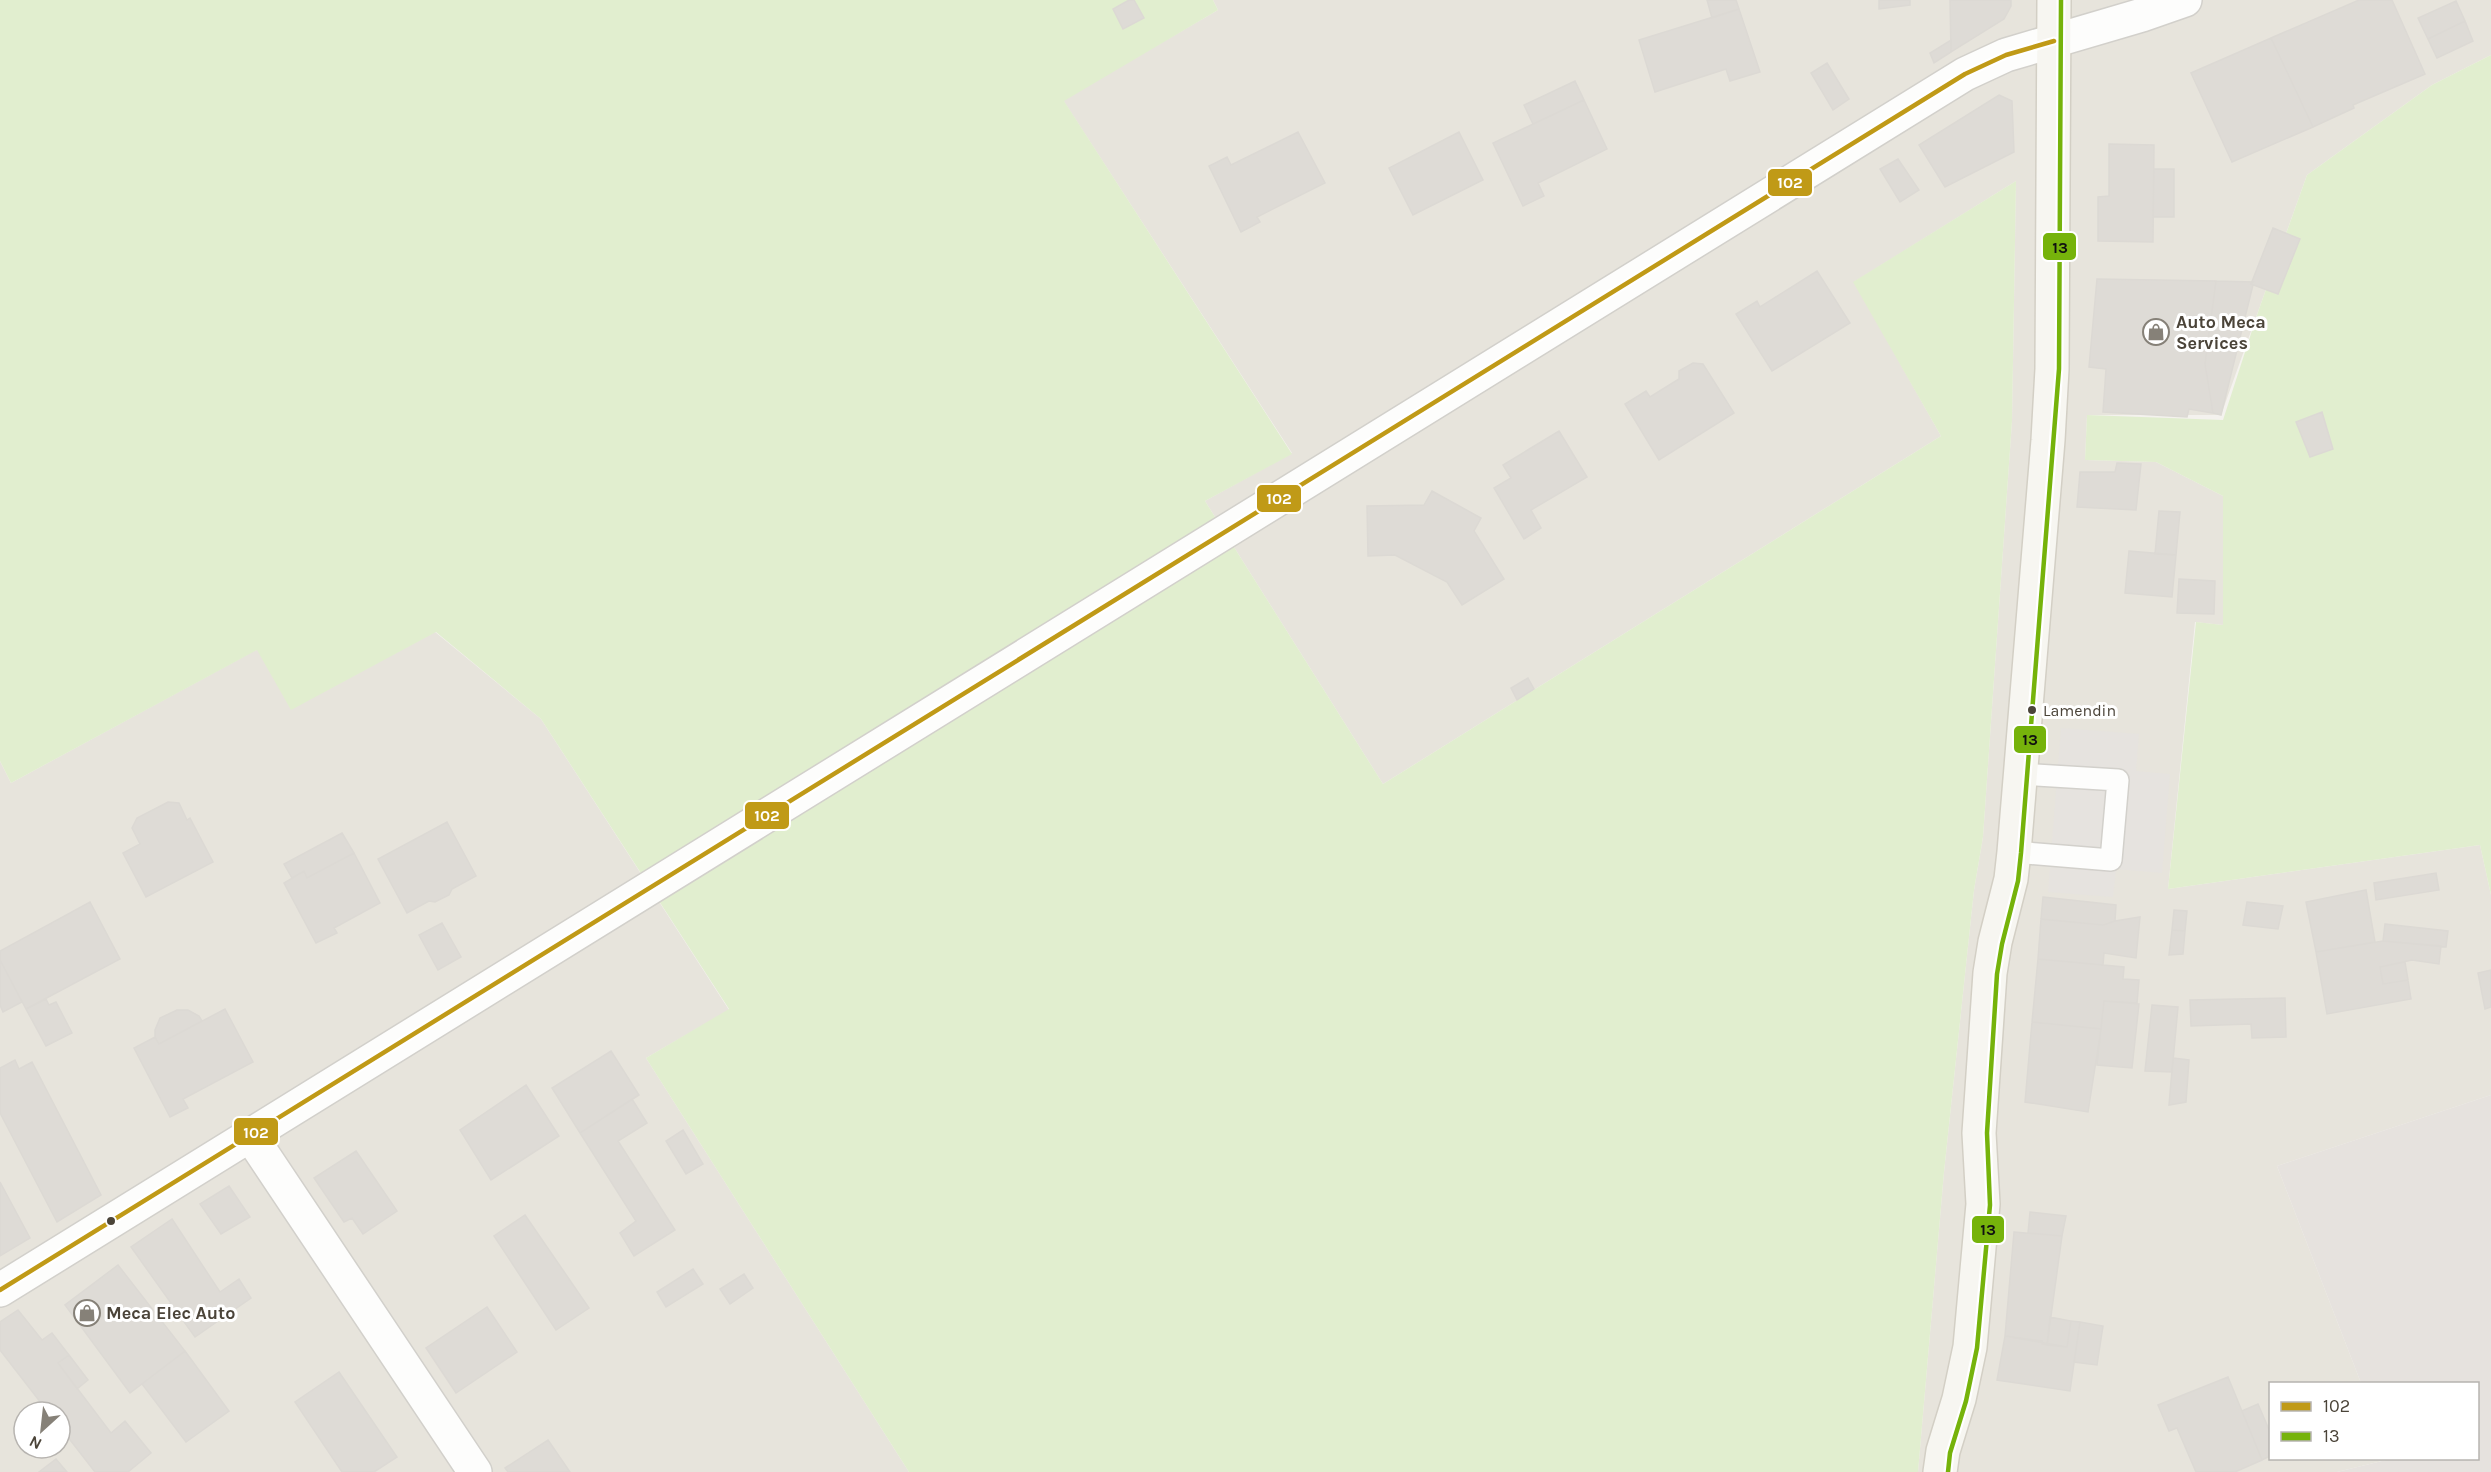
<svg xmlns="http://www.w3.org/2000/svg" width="2491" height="1472" font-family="Karla,sans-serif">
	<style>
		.residential { fill: #e7e4dc; fill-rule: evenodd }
		.industrial { fill: #e6e2de }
		.green { fill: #e1eecf }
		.parking { fill: #e6e3df }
		.building { fill: #dedbd6; stroke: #dcd9d4; stroke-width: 1.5 }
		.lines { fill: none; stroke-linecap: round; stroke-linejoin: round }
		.lane-casing { stroke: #d2d0cb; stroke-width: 24 }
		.street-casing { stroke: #d2d0cb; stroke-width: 36 }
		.secondary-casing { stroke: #d3cfc5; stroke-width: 36 }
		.lane { stroke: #fdfdfc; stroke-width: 21 }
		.street { stroke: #fdfdfc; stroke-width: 33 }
		.secondary { stroke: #f7f6f1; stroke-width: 33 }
		.bus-1-casing { stroke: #fff; stroke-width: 9 }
		.bus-2-casing { stroke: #fff; stroke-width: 9 }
		.bus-1 { stroke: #c09a17; stroke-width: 4.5 }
		.bus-2 { stroke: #76b30b; stroke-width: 4.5 }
		.bus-dot { fill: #4b4439; stroke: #fff; stroke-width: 2 }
		.labels { text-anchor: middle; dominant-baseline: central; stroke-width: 6; stroke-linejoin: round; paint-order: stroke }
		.bus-label { font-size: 16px; fill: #4b4439; stroke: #fff; text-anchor: start }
		.poi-label { font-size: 18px; font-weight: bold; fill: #4b4439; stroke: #fff; text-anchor: start }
		.line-badge { stroke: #fff; stroke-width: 2 }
		.badge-label { font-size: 16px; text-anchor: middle; font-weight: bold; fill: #fff }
		.pale-badge-label { font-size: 16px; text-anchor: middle; font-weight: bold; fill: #111 }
	</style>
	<rect width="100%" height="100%" fill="#f4f2ee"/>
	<path class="residential" d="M1213,0H2491V55L2432,85L2307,175L2221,415H2087L2085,460L2156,462L2223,496V625L2195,622L2168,889L2480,845L2491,895V1095L2277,1166L2361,1383L2270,1384V1458L2390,1459L2337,1472H1918L1944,1172L1974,890L1983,837L2012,421L2016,181L1854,282L1941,436L1383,784L1205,501L1292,453L1063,100L1218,10Z
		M435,632L541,719L729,1010L646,1058L909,1472H0V761L11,783L258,649L291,709ZM24,1412H60V1448H24Z"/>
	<path class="industrial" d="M2491,1095V1472H2337L2390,1459L2478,1458V1384L2361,1383L2277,1166Z"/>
	<path class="green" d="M0,0H1213L1218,10L1064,101L1292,454L1205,501L1383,784L1941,436L1853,282L2016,181L2012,421L1983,837L1974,890L1944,1172L1918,1472H909L646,1058L729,1009L541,719L436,632L291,710L257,650L11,783L0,761Z
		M2491,55V895L2480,845L2168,889L2196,622L2223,625V496L2156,462L2085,460L2087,415L2223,420L2259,309L2307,175L2432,85Z"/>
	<path class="parking" d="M2061,728L2139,734L2136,771L2170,774L2162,873L2116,869L2113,897L2048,892Z"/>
	<path class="building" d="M1129,0H1134L1144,18L1123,29L1113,9Z
		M1707,0H1736L1739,9L1712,18Z
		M1879,0H1910V5L1879,9Z
		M1950,0H2011V6L2004,19L1951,52Z
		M2359,0H2392L2425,74L2353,105L2354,108L2313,127L2271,38Z
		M2456,1L2465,21L2428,39L2418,18Z
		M1739,9L1760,72L1730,81L1726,69L1655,92L1639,40Z
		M2465,21L2473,41L2437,58L2428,39Z
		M2271,38L2313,127L2232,162L2191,73Z
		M1951,40V52L1934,63L1930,53Z
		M1827,63L1849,99L1833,110L1811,73Z
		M1575,81L1584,100L1533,124L1524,105Z
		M1999,95L2012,101L2014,152L1945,187L1919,145Z
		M1584,100L1607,149L1538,183L1544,196L1523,206L1493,143Z
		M1298,132L1325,183L1257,217L1260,222L1241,232L1209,166L1227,157L1231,165Z
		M1459,132L1483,180L1413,215L1389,168Z
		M2109,144L2154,145L2153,242L2098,241V197L2109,196Z
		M1898,159L1919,190L1900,202L1880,169Z
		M2154,169H2174V217H2153Z
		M2273,228L2300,239L2278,294L2251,284Z
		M1817,271L1850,323L1772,371L1736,314L1757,301L1760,307Z
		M2097,279L2216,281L2205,364L2213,413L2189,409L2187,417L2103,412L2106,369L2089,367Z
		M2216,281L2253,282L2251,284L2253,285L2221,415L2213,413L2205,364Z
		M1693,363L1703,364L1734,413L1659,460L1625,404L1646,391L1650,397L1679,379V371Z
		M2322,412L2333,449L2310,457L2296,422Z
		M1559,431L1587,477L1531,510L1541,528L1524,539L1494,488L1511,478L1503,465Z
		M2117,463L2141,464L2136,510L2077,507L2080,472H2115Z
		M1432,491L1481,518L1474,531L1504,579L1462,605L1447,582L1395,555L1368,556L1367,506L1424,505Z
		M2159,511L2180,512L2176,555L2155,554Z
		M2129,551L2176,555L2172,597L2125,593Z
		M2179,579L2215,581L2214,614L2177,613Z
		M1528,678L1534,689L1517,700L1511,688Z
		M168,802L179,803L187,820L190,818L213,862L146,897L123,853L140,844L132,828L137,818Z
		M447,822L476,876L452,889L449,895L435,902L429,901L407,913L378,859Z
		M342,833L354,853L307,878L304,871L292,878L284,864Z
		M354,853L380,903L334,928L337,933L316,943L284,883L304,871L307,878Z
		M2436,873L2439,890L2376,900L2374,883Z
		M2366,890L2375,942L2316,952L2306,902Z
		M2043,897L2116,905L2115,921L2103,925L2041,919Z
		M90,902L120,959L26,1009L0,960V951Z
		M2247,902L2283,906L2278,929L2243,925Z
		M2174,910L2187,911L2185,931L2172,930Z
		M2140,917L2136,958L2104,953L2103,965L2038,959L2041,919L2103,925L2115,921Z
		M442,923L461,957L438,970L419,935Z
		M2385,924L2448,931L2446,947L2383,941Z
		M2172,930L2185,931L2183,954L2169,955Z
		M2383,941L2441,946L2439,964L2412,960L2380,967L2383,984L2408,980L2411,999L2327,1014L2316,952Z
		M2038,959L2124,967L2123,979L2139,980L2137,1003L2104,1001L2101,1029L2032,1022Z
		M0,960L22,1002L3,1012L0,1005Z
		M2405,962L2408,980L2383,984L2380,967Z
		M2491,970V1007L2485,1009L2478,973Z
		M2285,998L2286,1037L2252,1038L2251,1024L2191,1026L2190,1000Z
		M46,999L49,1005L56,1002L72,1033L46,1046L26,1009Z
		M2104,1001L2139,1004L2132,1068L2097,1065Z
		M2152,1005L2178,1007L2172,1072L2145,1071Z
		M225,1009L253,1062L183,1099L188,1108L170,1117L134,1048L155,1037L159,1044Z
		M177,1010H188L199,1016L202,1021L159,1044L155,1037V1030L160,1018Z
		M2032,1022L2101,1029L2088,1112L2025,1102Z
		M611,1051L639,1095L580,1133L552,1088Z
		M2173,1058L2189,1060L2186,1102L2169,1105Z
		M15,1060L19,1069L32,1062L101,1195L57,1222L0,1113V1068Z
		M526,1085L559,1136L491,1180L460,1130Z
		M632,1099L647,1123L618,1141L675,1230L634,1256L620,1233L636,1221L580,1133Z
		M683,1130L703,1164L686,1174L666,1141Z
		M356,1151L397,1211L363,1234L352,1218L344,1222L314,1178Z
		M0,1182L30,1238L0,1256Z
		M229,1186L250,1217L221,1234L200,1204Z
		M2030,1212L2066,1216L2062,1236L2028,1233Z
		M525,1215L589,1308L556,1330L494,1236Z
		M172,1219L220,1292L239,1279L251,1298L195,1337L177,1312L172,1316L165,1307L171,1303L131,1247Z
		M2014,1232L2062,1236L2047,1345L2042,1344V1341L2005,1336Z
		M118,1265L185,1351L130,1393L65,1305Z
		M693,1269L703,1284L666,1307L657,1292Z
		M744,1274L753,1288L730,1304L720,1289Z
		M487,1307L517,1352L456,1393L426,1348Z
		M18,1310L42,1340L52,1333L69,1355L58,1363L111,1433L125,1421L151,1453L128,1472H95L60,1427V1412H48L0,1350V1322Z
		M2050,1317L2071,1321L2067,1347L2047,1345Z
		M2071,1321L2080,1322L2070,1391L1997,1380L2005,1336L2067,1347Z
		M2080,1322L2103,1326L2097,1365L2074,1362Z
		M185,1351L229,1411L186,1442L142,1384Z
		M69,1355L88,1380L77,1389L58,1363Z
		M339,1372L397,1457L374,1472H342L295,1402Z
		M2228,1377L2262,1460L2235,1472H2196L2177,1428L2169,1431L2158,1405Z
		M2258,1404L2270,1432V1456L2262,1460L2242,1411Z
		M548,1440L570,1472H508L505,1468Z
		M56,1459L67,1472H39Z"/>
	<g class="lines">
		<defs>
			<path id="lane" d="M2014,852L2111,860L2118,780L2020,774"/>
			<path id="street" d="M250,1135L475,1472
				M0,1290L1965,74L2006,55L2142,15L2185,0"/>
			<path id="secondary" d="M1940,1472L1943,1451L1959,1399L1970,1347L1983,1204L1979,1133L1990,973L1995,942L2011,879L2014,852L2048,440L2052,369L2054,0"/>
		</defs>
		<use href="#lane" class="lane-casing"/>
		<use href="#street" class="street-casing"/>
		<use href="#secondary" class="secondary-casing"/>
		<use href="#lane" class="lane"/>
		<use href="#street" class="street"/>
		<use href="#secondary" class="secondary"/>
		<defs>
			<path id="bus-1" d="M0,1290L1965,74L2006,55L2054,41"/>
			<path id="bus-2" d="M1948,1472L1950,1453L1966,1401L1977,1348L1990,1205L1987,1133L1997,974L2002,944L2018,881L2021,853L2059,369L2061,0"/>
		</defs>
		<use href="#bus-1" class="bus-1-casing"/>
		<use href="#bus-2" class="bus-2-casing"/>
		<use href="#bus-1" class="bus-1"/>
		<use href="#bus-2" class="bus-2"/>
	</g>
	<defs>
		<symbol id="shop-ring" viewBox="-11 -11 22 22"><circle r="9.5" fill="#fff" stroke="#868178" stroke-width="1.5"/><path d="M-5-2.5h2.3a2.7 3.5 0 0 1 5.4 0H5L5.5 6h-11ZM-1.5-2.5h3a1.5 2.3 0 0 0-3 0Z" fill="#868178"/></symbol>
	</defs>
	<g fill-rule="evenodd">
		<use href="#shop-ring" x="2141" y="317" width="30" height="30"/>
		<use href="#shop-ring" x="72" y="1298" width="30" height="30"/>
	</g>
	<g class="bus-dot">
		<circle cx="2032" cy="710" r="5"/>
		<circle cx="111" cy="1221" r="5"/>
	</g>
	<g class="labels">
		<g class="bus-label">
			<text x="2043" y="710">Lamendin</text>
		</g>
		<g class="poi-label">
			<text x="2176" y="322">Auto Meca<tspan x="2176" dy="21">Services</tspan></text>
			<text x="106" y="1313">Meca Elec Auto</text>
		</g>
	</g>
	<g class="line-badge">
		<rect x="1767" y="168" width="46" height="29" rx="6" fill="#c09a17"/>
		<rect x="2042" y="232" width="35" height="29" rx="6" fill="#76b30b"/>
		<rect x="1256" y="484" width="46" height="29" rx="6" fill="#c09a17"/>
		<rect x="2013" y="725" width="34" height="29" rx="6" fill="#76b30b"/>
		<rect x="744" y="801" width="46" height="29" rx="6" fill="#c09a17"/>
		<rect x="233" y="1117" width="46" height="29" rx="6" fill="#c09a17"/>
		<rect x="1971" y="1215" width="34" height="29" rx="6" fill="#76b30b"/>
	</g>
	<g class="badge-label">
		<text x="1790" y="188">102</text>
		<text x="1279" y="504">102</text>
		<text x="767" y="821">102</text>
		<text x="256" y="1138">102</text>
	</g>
	<g class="pale-badge-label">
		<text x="2060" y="253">13</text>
		<text x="2030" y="745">13</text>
		<text x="1988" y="1235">13</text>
	</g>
	<rect x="2269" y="1382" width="210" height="78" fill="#ffffff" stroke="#b7b4b0" stroke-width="1.5"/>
	<rect x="2281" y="1402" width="30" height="9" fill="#c09a17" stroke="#b7b4b0" stroke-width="1.5"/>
	<text x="2323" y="1412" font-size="18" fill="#4b4439">102</text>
	<rect x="2281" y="1432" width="30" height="9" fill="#76b30b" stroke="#b7b4b0" stroke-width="1.5"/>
	<text x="2323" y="1442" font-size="18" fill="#4b4439">13</text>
	<g transform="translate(42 1430) rotate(207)"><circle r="28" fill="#ffffff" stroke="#b7b4b0" stroke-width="1.5"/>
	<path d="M0-4.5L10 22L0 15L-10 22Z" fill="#868178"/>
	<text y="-9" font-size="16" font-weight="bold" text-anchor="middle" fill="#4b4439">N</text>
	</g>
</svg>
